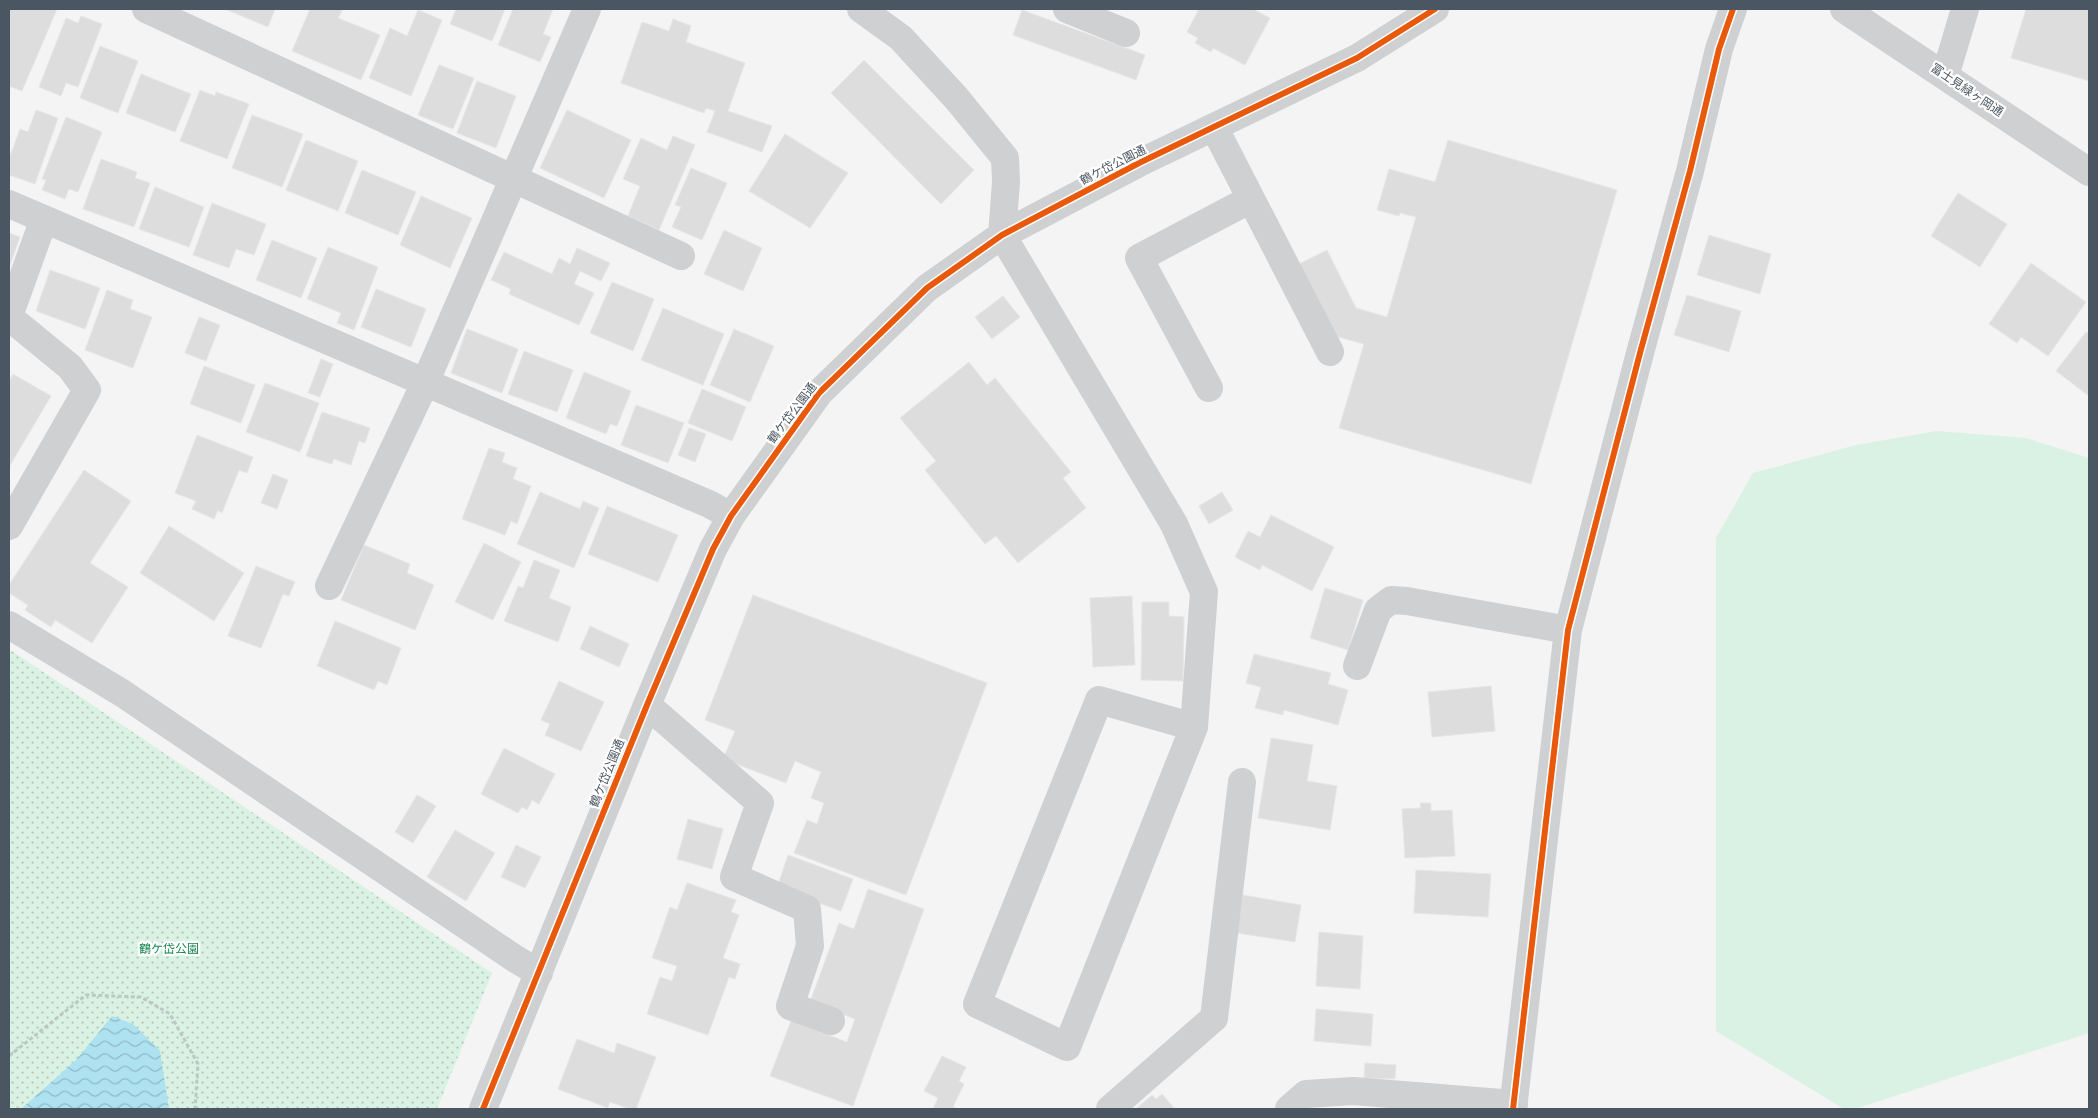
<svg xmlns="http://www.w3.org/2000/svg" width="2098" height="1118" font-family="'Public Sans','Noto Sans JP',sans-serif">
	<style>
		.grass { fill: url(#grass-dots) }
		.garden { fill: #d9f2e3 }
		.water { fill: url(#water-waves) }
		.building { fill: #ddddde; stroke: #e5e6e7 }
		.lines { fill: none; stroke-linecap: round; stroke-linejoin: round }
		.path { stroke: #bcc7c4; stroke-width: 3; stroke-dasharray: 4 2.5; stroke-linecap: butt }
		.minor { stroke: #ced0d2; stroke-width: 28 }
		.cycleway-casing { stroke: #fff; stroke-width: 9 }
		.cycleway { stroke: #e8590c; stroke-width: 6 }
		.labels { text-anchor: middle; dominant-baseline: central; stroke-width: 4.5; stroke-linejoin: round; paint-order: stroke }
		.street-label { font-size: 12px; fill: #4a5661; stroke: #fff }
		.park-label { font-size: 12px; fill: #17864f; stroke: #fff }
	</style>
	<defs>
		<pattern id="grass-dots" width="8" height="8" patternUnits="userSpaceOnUse" patternTransform="scale(1.25)"><rect width="8" height="8" fill="#d9f2e3"/><path d="M2 2h.1M6 6h.1" fill="none" stroke="#b2c7bb" stroke-width="1.8" stroke-linecap="round"/></pattern>
		<pattern id="water-waves" width="16" height="10" patternUnits="userSpaceOnUse" patternTransform="scale(1.25)"><rect width="16" height="10" fill="#aee2f0"/><path d="M0 5q4-4 8 0t8 0" fill="none" stroke="#90bac6"/></pattern>
	</defs>
	<rect width="100%" height="100%" fill="#f4f4f4"/>
	<path class="grass" d="M9,649L492,973L437,1109H9Z"/>
	<path class="garden" d="M1937,431L2026,438L2089,458V1033L1855,1109H1844L1716,1031V538L1753,473L1856,445Z"/>
	<path class="water" d="M112,1016L133,1024L160,1051L169,1109H21L77,1059Z"/>
	<path class="building" d="M9,9H57L22,91L9,86Z
		M225,9H275L268,27Z
		M310,9H337L342,11L338,18L380,35L361,80L292,51Z
		M456,9H505L492,41L450,24Z
		M513,9H553L543,34L551,37L540,62L498,45Z
		M1199,9H1253L1270,18L1245,65L1213,48L1211,52L1195,43L1198,38L1187,32Z
		M2026,9H2089V81L2011,58Z
		M418,10L442,20L411,96L369,78L390,28L407,36Z
		M1022,10L1145,55L1136,80L1013,35Z
		M81,16L102,24L78,87L66,83L61,96L39,87L66,18L78,23Z
		M673,19L691,26L686,42L745,63L728,111L772,126L762,152L707,132L715,111L706,108L704,113L621,83L642,22L669,31Z
		M100,46L138,61L118,113L80,98Z
		M864,60L974,170L941,204L831,93Z
		M439,65L474,78L453,129L418,115Z
		M141,74L191,94L175,132L126,113Z
		M477,81L516,96L496,148L457,133Z
		M200,90L215,96L216,92L249,104L227,159L180,141Z
		M36,110L58,118L35,184L9,175V159L20,129L28,132Z
		M567,110L631,140L604,198L540,168Z
		M252,115L303,134L282,187L232,168Z
		M66,117L102,132L78,192L69,189L65,199L42,190L46,180L42,179Z
		M785,134L848,173L810,228L749,191Z
		M673,136L695,145L659,230L628,216L640,186L623,179L641,138L667,150Z
		M306,140L358,161L338,211L286,190Z
		M1448,140L1617,190L1531,484L1339,428L1364,344L1335,336L1299,264L1327,250L1356,308L1387,317L1416,217L1400,213L1399,216L1377,210L1389,169L1435,182Z
		M101,159L137,172L135,178L150,183L134,227L83,209Z
		M691,168L727,183L702,240L672,227L681,207L675,205Z
		M362,170L416,192L398,235L345,213Z
		M155,187L204,207L189,247L139,229Z
		M1958,193L2007,224L1980,267L1931,236Z
		M421,196L472,218L450,268L400,245Z
		M212,203L266,224L254,255L236,249L229,268L193,255Z
		M724,230L762,248L743,291L704,274Z
		M9,233L20,237L9,268Z
		M1709,235L1771,254L1760,294L1697,275Z
		M272,240L317,258L301,298L256,280Z
		M328,247L378,267L354,330L337,323L341,313L307,299Z
		M577,248L610,263L601,281L580,271L574,284L594,293L579,325L509,294L511,289L491,280L504,252L552,274L559,258L570,264Z
		M2031,263L2086,302L2048,356L2021,337L2017,343L1989,324Z
		M50,270L100,288L85,329L36,311Z
		M612,282L654,299L633,351L590,333Z
		M376,289L426,309L411,347L361,327Z
		M107,290L133,300L130,309L152,317L133,368L85,350Z
		M1687,295L1741,311L1729,352L1674,335Z
		M1003,296L1020,317L992,339L975,317Z
		M663,308L724,334L703,385L641,360Z
		M199,317L220,325L206,361L185,353Z
		M467,329L518,349L502,393L451,373Z
		M734,329L774,346L750,402L710,385Z
		M2086,332L2089,334V396L2056,371Z
		M524,351L573,370L557,412L508,394Z
		M321,359L333,364L320,397L308,393Z
		M969,362L987,385L995,378L1071,472L1063,478L1086,508L1018,563L996,536L985,544L925,470L936,461L900,418Z
		M204,366L255,385L241,423L190,404Z
		M584,372L631,391L617,426L610,424L606,434L566,418Z
		M13,374L51,396L9,467V382Z
		M265,383L319,403L300,452L246,432Z
		M702,389L746,407L732,441L688,423Z
		M636,405L684,423L668,463L621,445Z
		M322,412L370,428L365,443L359,441L351,465L334,459L332,464L306,456Z
		M689,428L706,434L695,462L678,455Z
		M197,435L253,457L247,473L239,470L222,513L218,510L214,519L192,509L196,501L175,493Z
		M489,448L505,453L502,462L517,468L513,479L531,486L517,524L511,521L505,535L462,519Z
		M84,470L131,501L90,563L128,587L92,643L55,620L51,627L25,610L28,605L9,593V585Z
		M273,474L288,480L277,509L261,503Z
		M540,492L580,509L583,501L599,508L574,568L517,544Z
		M1222,492L1233,510L1209,524L1199,506Z
		M607,506L678,535L658,582L588,554Z
		M1271,515L1334,547L1312,591L1262,565L1260,570L1235,557L1248,531L1260,537Z
		M169,526L244,573L214,621L140,573Z
		M484,543L521,562L493,620L455,602Z
		M364,545L410,564L407,573L434,585L415,630L341,600Z
		M534,560L560,570L549,598L571,607L558,642L504,621L518,586L523,588Z
		M256,566L295,582L289,596L283,594L261,648L228,636Z
		M1325,588L1363,600L1348,650L1310,638Z
		M753,595L987,683L906,895L794,853L807,820L817,824L824,803L811,798L821,772L795,761L786,783L723,759L735,731L705,720Z
		M1132,596L1135,665L1093,667L1090,598Z
		M1142,602H1169V616L1184,617L1183,681L1141,680Z
		M335,621L401,648L387,685L378,681L374,690L317,666Z
		M590,626L629,644L619,667L580,649Z
		M1254,654L1331,673L1328,684L1348,690L1338,725L1284,710L1283,715L1255,708L1261,687L1246,683Z
		M559,681L604,702L581,751L545,735L550,724L541,720Z
		M1491,686L1495,731L1432,737L1428,692Z
		M1271,738L1313,745L1307,781L1337,786L1330,830L1258,818Z
		M504,748L555,774L539,804L532,800L527,810L522,807L518,813L481,794Z
		M417,795L436,806L413,843L395,832Z
		M1420,803H1431V811L1452,810L1455,856L1405,858L1402,809L1421,808Z
		M688,819L723,829L712,869L677,859Z
		M455,830L495,853L466,901L427,877Z
		M516,845L541,857L525,888L501,877Z
		M788,855L853,879L841,911L777,888Z
		M1416,870L1491,874L1488,917L1414,913Z
		M687,883L736,900L731,912L739,915L723,958L740,964L735,979L729,977L708,1035L647,1014L660,977L672,981L677,966L652,958L670,907L677,910Z
		M868,889L924,909L853,1106L770,1076L791,1021L847,1042L855,1019L810,1002L839,923L854,929Z
		M1243,895L1301,905L1295,942L1237,933Z
		M1319,932L1363,936L1360,989L1316,986Z
		M1316,1009L1373,1014L1371,1046L1314,1041Z
		M577,1039L614,1053L617,1043L656,1057L636,1109H630L610,1102L608,1108L558,1089Z
		M942,1056L966,1067L959,1081L964,1084L953,1107L959,1109H933L938,1098L924,1091Z
		M1365,1063L1396,1065L1395,1079L1364,1078Z
		M1162,1094L1175,1109H1136L1152,1095L1156,1099Z"/>
	<g class="lines">
		<path class="path" d="M9,1056L86,995L141,997L170,1014L198,1064L195,1109"/>
		<path class="minor" d="M146,9L681,256
			M861,9L901,38L957,99L1005,158L1006,182L1002,235L1174,524L1204,592L1194,727
			M1067,9L1126,33
			M1844,9L2089,172
			M1945,76L1965,9
			M1214,127L1330,352
			M9,204L709,504L731,516
			M9,316L44,219
			M9,317L70,367L87,390L9,526
			M1209,388L1139,258L1251,199
			M329,586L425,383L587,9
			M9,625L122,693L514,958L539,973
			M1357,666L1378,610L1391,600L1407,601L1568,630
			M1099,700L1194,727L1067,1047L977,1004Z
			M647,705L760,803L734,877L807,909L810,946L790,1006L831,1021
			M483,1109L647,705L713,549L731,516L819,393L927,288L1002,235L1139,163L1357,58L1435,9
			M1110,1109L1214,1018L1242,782
			M1289,1109L1306,1094L1353,1091L1514,1104
			M1513,1109L1568,630L1640,353L1690,171L1719,49L1733,9"/>
		<defs>
			<path id="cycleway" d="M483,1109L647,705L713,549L731,516L819,393L927,288L1002,235L1139,163L1357,58L1435,9
				M1513,1109L1568,630L1640,353L1690,171L1719,49L1733,9"/>
		</defs>
		<use href="#cycleway" class="cycleway-casing"/>
		<use href="#cycleway" class="cycleway"/>
	</g>
	<g class="labels">
		<g class="street-label">
			<text transform="translate(1967 90) rotate(34)">富士見緑ヶ岡通</text>
			<text transform="translate(1113 165) rotate(-27)">鶴ケ岱公園通</text>
			<text transform="translate(792 413) rotate(-53)">鶴ケ岱公園通</text>
			<text transform="translate(607 773) rotate(-68)">鶴ケ岱公園通</text>
		</g>
		<g class="park-label">
			<text x="169" y="949">鶴ケ岱公園</text>
		</g>
	</g>
	<rect width="2098" height="1118" fill="none" stroke="#4a5661" stroke-width="20"/>
</svg>
